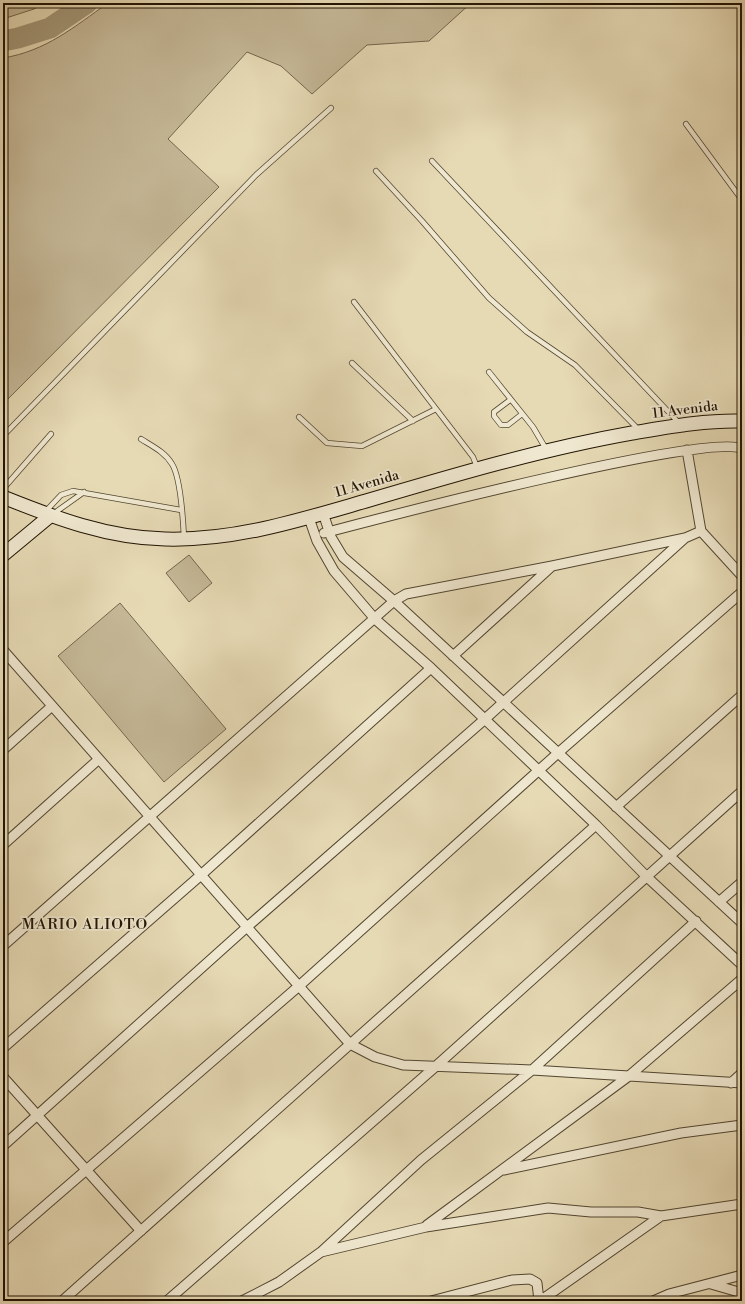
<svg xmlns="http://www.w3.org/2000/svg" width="745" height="1304" font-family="'Libre Bodoni',serif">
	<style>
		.green { fill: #c5b897; stroke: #73664d }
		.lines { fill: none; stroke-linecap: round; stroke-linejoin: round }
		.river { stroke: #a39778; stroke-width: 21 }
		.service-casing { stroke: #524630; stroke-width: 6 }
		.minor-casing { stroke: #524630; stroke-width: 11 }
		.secondary-casing { stroke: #211403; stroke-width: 15 }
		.service { stroke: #efe7cf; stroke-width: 4.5 }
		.minor { stroke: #efe7cf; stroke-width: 9 }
		.secondary { stroke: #efe7cf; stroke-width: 13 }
		.labels { text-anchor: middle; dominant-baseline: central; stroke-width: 3.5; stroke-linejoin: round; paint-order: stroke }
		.street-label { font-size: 14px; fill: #211403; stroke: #efe7cf }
		.neighbourhood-label { font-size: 15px; letter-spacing: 1px; fill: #211403; stroke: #efe7cf }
	</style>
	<rect width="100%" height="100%" fill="#e6dab5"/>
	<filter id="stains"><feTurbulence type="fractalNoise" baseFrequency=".005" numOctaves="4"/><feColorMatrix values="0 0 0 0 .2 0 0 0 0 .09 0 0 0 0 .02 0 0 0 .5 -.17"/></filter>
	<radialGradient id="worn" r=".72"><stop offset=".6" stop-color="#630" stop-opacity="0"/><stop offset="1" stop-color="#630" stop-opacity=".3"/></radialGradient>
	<path class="green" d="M3,3H44L34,9L3,19Z
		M108,3H471L429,41L367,45L312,94L281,66L247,52L168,139L219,187L3,404V58C46,51 74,27 108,3Z
		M189,555L212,583L189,602L166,573Z
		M120,603L226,729L164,782L58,656Z"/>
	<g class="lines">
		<path class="river" d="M3,41L18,38L50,28L87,3"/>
		<defs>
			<path id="service" d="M686,124L742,200
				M432,161L679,423
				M376,171L422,221L489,298L527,332L575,365L638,429
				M354,302L473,457L477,467
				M352,363L413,421
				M489,372L533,427L546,449
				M510,400L494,412V416L501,425H508L522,414
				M299,417L327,443L362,446L436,409
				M3,436L256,175L331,108
				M141,439C152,446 165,452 172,464C181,478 183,519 184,537
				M3,489L51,434
				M45,512L61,495L73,491L181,510
				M53,514L84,492"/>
			<path id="minor" d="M687,450L701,531L742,576
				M323,513L331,537L343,557L394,601L742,923
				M309,518L317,541L334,571L375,619L431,668L596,825L647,877L742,965
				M324,533C377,519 713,431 742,449
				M3,650L350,1044L375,1057L403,1065L532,1070L742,1083
				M453,656L551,567
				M3,750L52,706
				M616,807L742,695
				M3,845L99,759
				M719,902L742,882
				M3,946L394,601L406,594L552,566L685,538L701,531
				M3,1048L201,875L431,668
				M3,1077L141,1231
				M731,1083L742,1073
				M3,1146L247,927L485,719L685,538
				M504,1170L681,1133L742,1125
				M427,1225L629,1076L742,979
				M3,1242L299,986L558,753L742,592
				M321,1252L421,1160L532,1070L696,921
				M711,1284L742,1293
				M62,1301L596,825
				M167,1301L435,1067L742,791
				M242,1301L279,1282L321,1252L426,1227L548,1208L591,1212H638L661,1216
				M431,1301L512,1280L530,1279L537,1283L539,1301
				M540,1301L661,1216L742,1204
				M653,1301L669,1294L742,1275"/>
			<path id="secondary" d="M3,497C55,518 108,538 165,539C234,541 300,520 366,501C454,475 542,449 632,433C668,427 705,420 742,421
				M3,555L50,516"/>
		</defs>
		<use href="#service" class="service-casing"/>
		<use href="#minor" class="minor-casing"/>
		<use href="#secondary" class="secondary-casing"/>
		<use href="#service" class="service"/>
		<use href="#minor" class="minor"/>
		<use href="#secondary" class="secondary"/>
	</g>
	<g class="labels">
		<g class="street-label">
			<text transform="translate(685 410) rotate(-7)">11 Avenida</text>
			<text transform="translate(367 484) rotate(-16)">11 Avenida</text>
		</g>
		<g class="neighbourhood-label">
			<text x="85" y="924">MARIO ALIOTO</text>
		</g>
	</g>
	<rect width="745" height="1304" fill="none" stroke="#e6dab5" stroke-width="16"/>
	<rect x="4" y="4" width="737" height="1296" fill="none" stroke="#211403" stroke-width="2"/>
	<rect x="8" y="8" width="729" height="1288" fill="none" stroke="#211403"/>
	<rect width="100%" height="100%" filter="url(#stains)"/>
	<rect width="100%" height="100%" fill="url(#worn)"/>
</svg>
